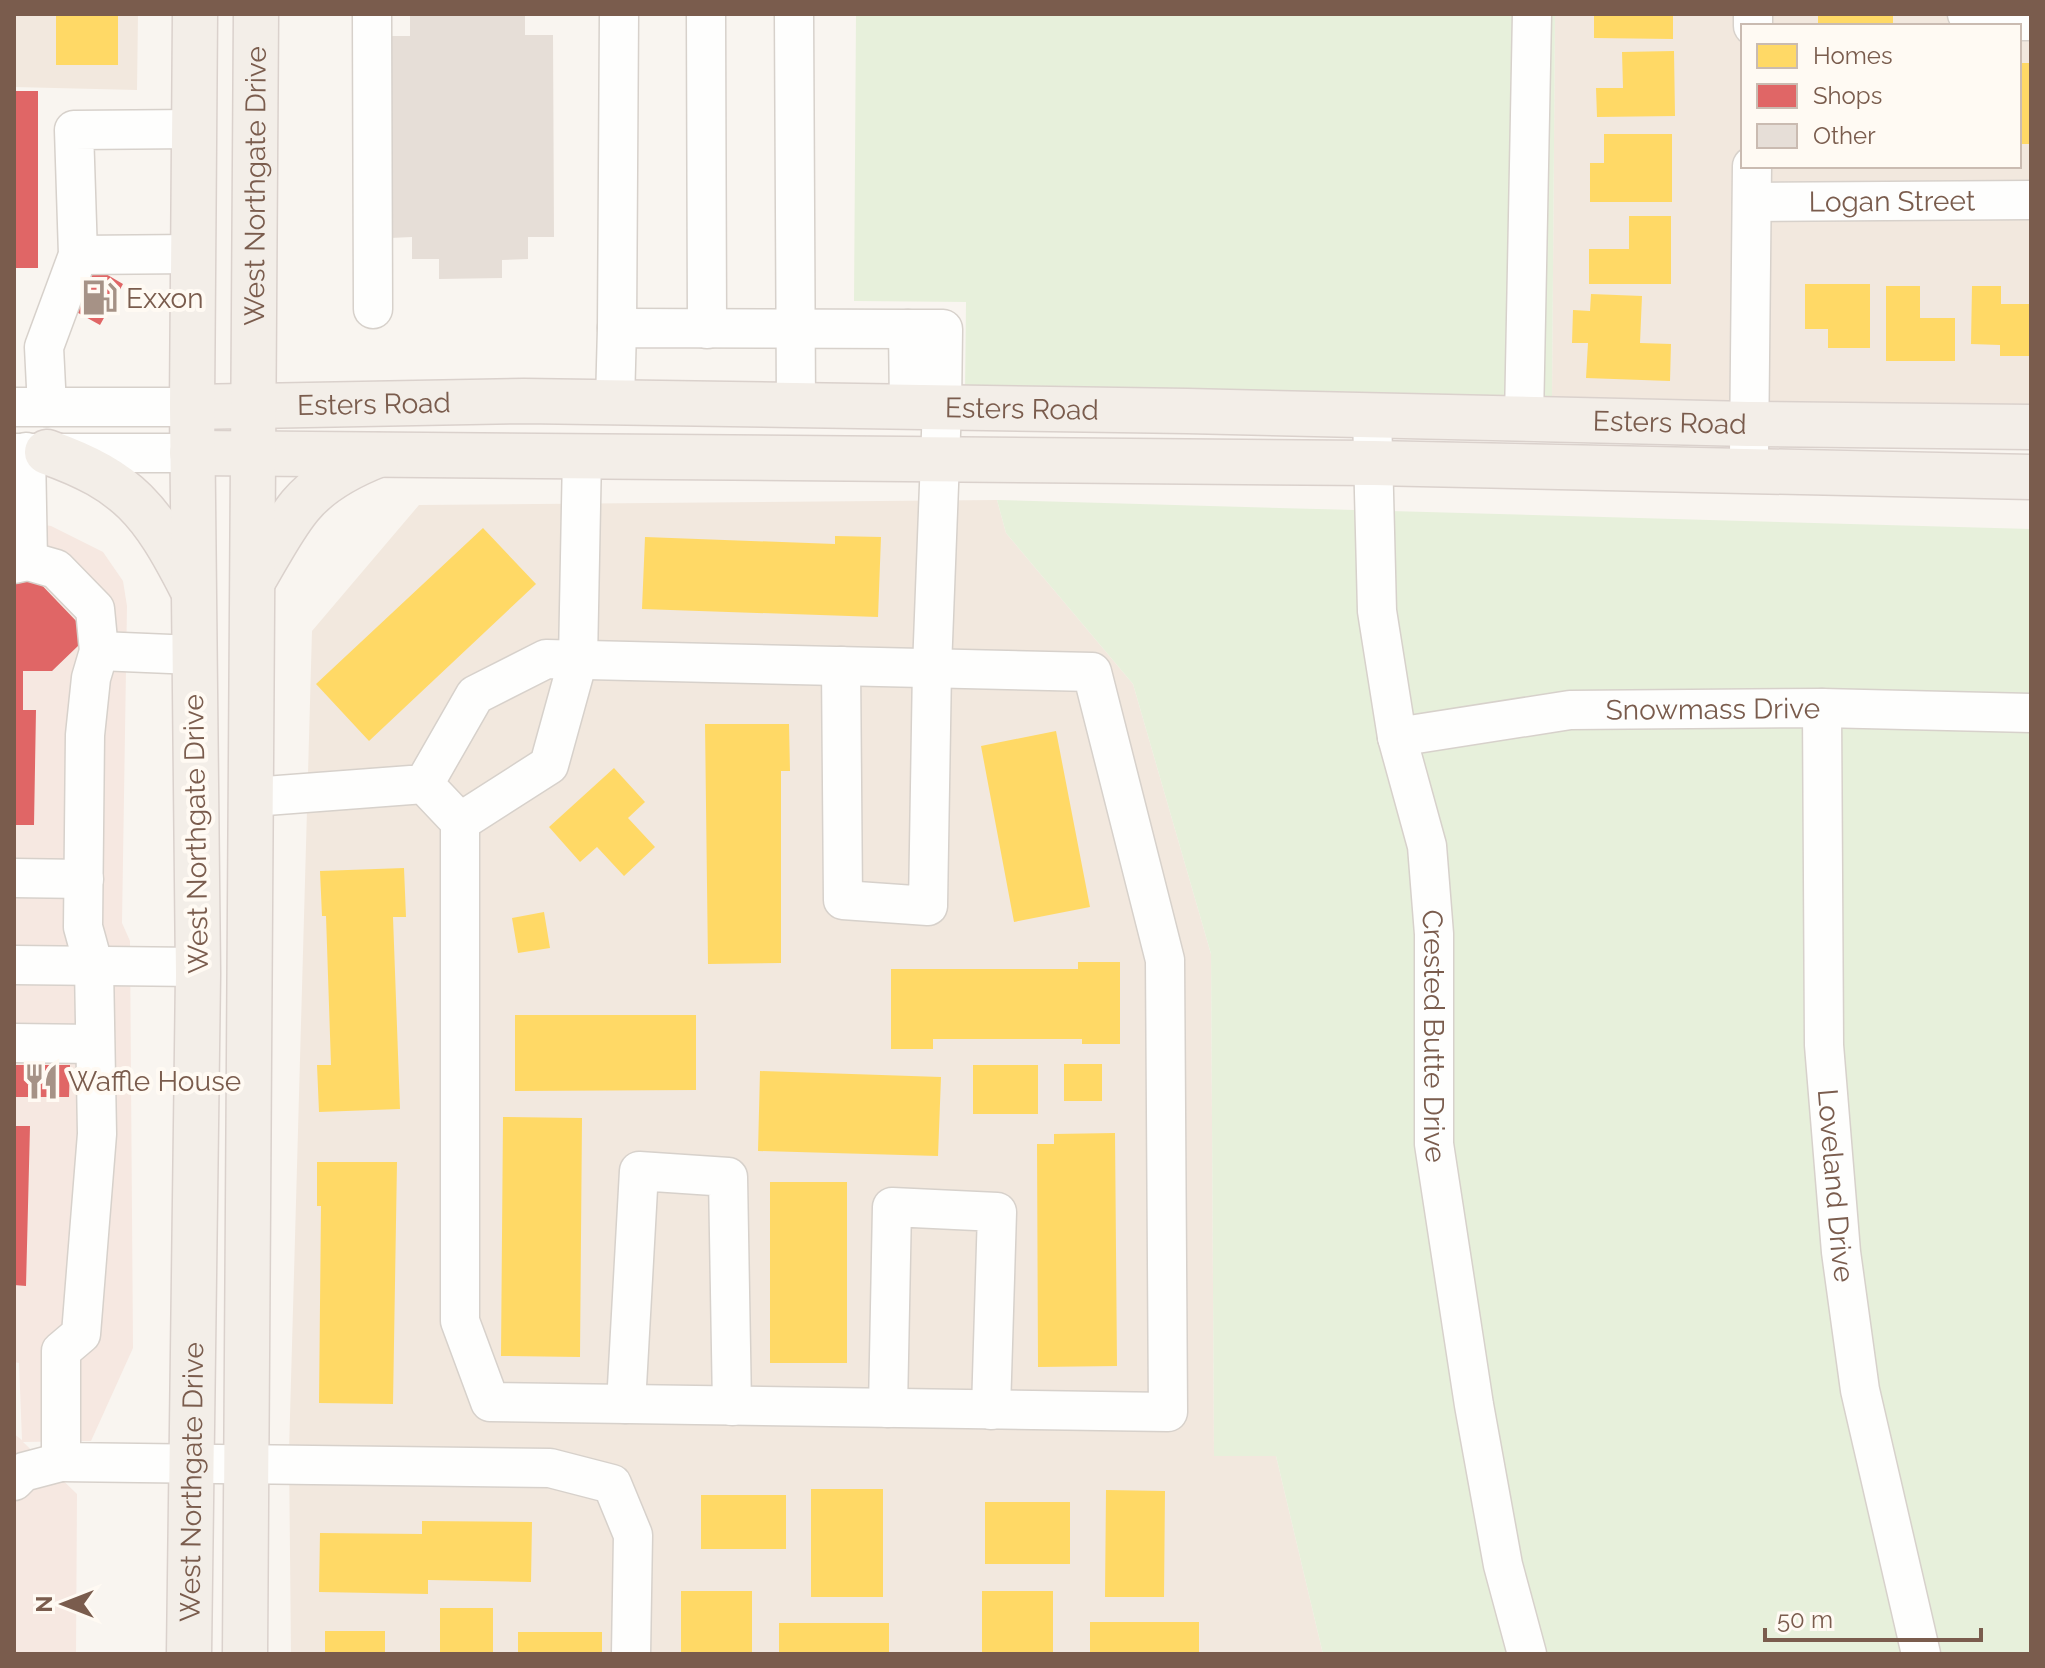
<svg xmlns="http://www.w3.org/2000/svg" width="2045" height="1668" font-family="Raleway,sans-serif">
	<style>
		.residential { fill: #f2e8de; fill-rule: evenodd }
		.commercial { fill: #f6e8e1 }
		.green { fill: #e7f0db }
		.homes { fill: #ffd966 }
		.shops { fill: #e06666 }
		.building { fill: #e6ded7 }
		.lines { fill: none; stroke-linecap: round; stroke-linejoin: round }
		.minor-casing { stroke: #d7d1cb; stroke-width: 41 }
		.major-casing { stroke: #dad1cc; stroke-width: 47 }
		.minor { stroke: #fefefd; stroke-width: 38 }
		.major { stroke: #f3eee8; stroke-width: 44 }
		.labels { text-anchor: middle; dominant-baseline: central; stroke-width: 8; stroke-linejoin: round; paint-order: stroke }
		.street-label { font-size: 28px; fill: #7a5c4d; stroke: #fffaf3 }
		.poi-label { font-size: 28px; fill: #7a5c4d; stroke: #fffaf3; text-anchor: start }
	</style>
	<rect width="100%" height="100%" fill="#f9f5f0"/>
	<path class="residential" d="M14,14H138L137,90L14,87Z
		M1555,14H2031V405L1552,398ZM1743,26H2019V166H1743Z
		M997,500L1006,533L1133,684L1211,954L1214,1455L1276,1456L1323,1654H291L289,1452L312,631L419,505Z"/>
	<path class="commercial" d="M14,519L51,526L103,552L123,581L127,606L122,923L130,941L133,1348L91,1441L23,1442L77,1494L76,1654H14V1434L22,1440L19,1363L14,1362Z"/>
	<path class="green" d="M856,14H1555L1552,398L965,394L966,302L854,301Z
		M997,500L2031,529V1654H1323L1276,1456H1214L1211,954L1133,684L1006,533Z"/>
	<path class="homes" d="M56,14H118V65H56Z
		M1594,14H1673V39L1594,38Z
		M1818,14H1893V26H1818Z
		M1674,51L1675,116L1597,117L1596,88H1623L1622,52Z
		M2019,63H2031V144H2019Z
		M1604,134H1672V202H1590V163H1604Z
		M1629,216H1671V284H1589V249H1629Z
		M1805,284H1870V348H1828V329H1805Z
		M1886,286H1920V318H1955V361H1886Z
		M1972,286H2001V304H2031V356H2000V345L1971,344Z
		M1591,294L1642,296L1640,343L1671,344L1670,381L1586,378L1588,343H1572L1573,310L1590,311Z
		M483,528L536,584L369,741L316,684Z
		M835,536L881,537L878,617L642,609L645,537L835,544Z
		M705,724H789L790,771H781V963L708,964Z
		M1056,731L1090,907L1014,922L981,746Z
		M614,768L645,802L628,818L655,847L624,876L597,847L580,862L549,827Z
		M404,868L406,917H393L400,1109L319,1112L317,1065H331L326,916H322L320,871Z
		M544,912L550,948L518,953L512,918Z
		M1078,962H1120V1044H1082V1039H933V1049H891V969H1078Z
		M515,1015H696V1090L515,1091Z
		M1064,1064H1102V1101H1064Z
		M973,1065H1038V1114H973Z
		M760,1071L941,1077L938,1156L758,1151Z
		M503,1117L582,1118L580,1357L501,1356Z
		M1115,1133L1117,1366L1038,1367L1037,1144H1054V1134Z
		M317,1162H397L393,1404L319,1403L321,1206H317Z
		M770,1182H847V1363H770Z
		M811,1489H883V1597H811Z
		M1106,1490L1165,1491L1164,1597H1105Z
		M701,1495H786V1549H701Z
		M985,1502H1070V1564H985Z
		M422,1521L532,1522L531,1582L428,1580V1594L319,1592L320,1533L422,1534Z
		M681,1591H752V1654H681Z
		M982,1591H1053V1654H982Z
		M440,1608H493V1654H440Z
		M1090,1622H1199V1654H1090Z
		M779,1623H889V1654H779Z
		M325,1631H385V1654H325Z
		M518,1632H602V1654H518Z"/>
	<path class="shops" d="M14,91H38V268H14Z
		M94,267L123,284L100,325L71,309Z
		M14,577H34L79,624V645L52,671H23V710H36L34,825H14Z
		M14,1065H70L69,1097H14Z
		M14,1126H30L26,1286L14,1285Z"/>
	<path class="building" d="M410,14H525V35H553L554,237H528V259L502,260V278L439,279V259H412V237L390,238L388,36H410Z"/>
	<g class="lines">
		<defs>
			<g id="minor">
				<path d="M372,14L373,309"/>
				<path d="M706,14L707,329"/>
				<path d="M794,14L796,405"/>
				<path d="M1967,14L1973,21H2031"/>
				<path d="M1753,26V14"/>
				<path id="s1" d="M1752,202L2031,200"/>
				<path d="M78,255L193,254"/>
				<path d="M617,328L619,14"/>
				<path d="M615,402L617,328L908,329"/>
				<path d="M14,407H192"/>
				<path d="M47,407L44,347L78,255L74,130L194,129"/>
				<path id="s2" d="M1372,414L1377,611L1397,737L1427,846L1434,934V1144L1474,1405L1503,1565L1527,1654"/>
				<path d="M1524,419L1532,14"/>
				<path d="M26,452L28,561"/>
				<path d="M14,453H192"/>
				<path d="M1749,455L1752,166"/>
				<path d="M14,564L28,561L56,569L95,609L99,651L91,678L85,735L83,927L94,967L97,1134L81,1334L61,1351V1462L550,1468L612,1484L633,1535L631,1654"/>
				<path d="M99,651L194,655"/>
				<path d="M841,666L843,900L928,906L932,668L942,407L943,329H908L909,406"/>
				<path id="s3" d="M1822,708L1824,1045L1841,1252L1860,1390L1921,1654"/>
				<path id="s4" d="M1397,737L1570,710L1822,708L2031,713"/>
				<path d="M252,797L424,784L460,822V1321L490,1402L1168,1412L1165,960L1092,672L546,659L475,695L424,784"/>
				<path d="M460,822L549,765L578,660L582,455"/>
				<path d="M14,878L84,879"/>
				<path d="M14,965L198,967"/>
				<path d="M14,1043L94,1044"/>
				<path d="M626,1404L639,1171L728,1177L732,1406"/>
				<path d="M888,1408L892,1207L997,1212L991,1410"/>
				<path d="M14,1481L23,1472L61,1462"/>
			</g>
			<g id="major">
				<path id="s5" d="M192,407L524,401L1187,411L1749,424L2031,427"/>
				<path d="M47,452C129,481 152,511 191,587"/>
				<path d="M192,453L1373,463L2031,477"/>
				<path d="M253,581C268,556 282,528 300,506C319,483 350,466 378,455"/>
				<path id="s6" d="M189,1654L198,974L192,407L195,14"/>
				<path id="s7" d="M245,1654L256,14"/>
			</g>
		</defs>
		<use href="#minor" class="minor-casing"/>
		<use href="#major" class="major-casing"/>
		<use href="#minor" class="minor"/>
		<use href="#major" class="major"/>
	</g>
	<defs>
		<symbol id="fuel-bare" viewBox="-9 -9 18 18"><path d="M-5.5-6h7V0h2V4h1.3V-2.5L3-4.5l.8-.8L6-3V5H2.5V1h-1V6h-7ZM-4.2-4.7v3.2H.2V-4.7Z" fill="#a69286" stroke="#fffaf3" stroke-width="2.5" paint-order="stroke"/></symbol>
		<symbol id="restaurant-bare" viewBox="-9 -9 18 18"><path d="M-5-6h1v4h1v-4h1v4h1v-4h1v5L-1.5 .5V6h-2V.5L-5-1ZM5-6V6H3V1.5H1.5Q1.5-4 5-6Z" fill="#a69286" stroke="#fffaf3" stroke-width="2.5" paint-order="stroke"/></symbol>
	</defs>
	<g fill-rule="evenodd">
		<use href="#fuel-bare" x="74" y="272" width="51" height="51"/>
		<use href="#restaurant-bare" x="16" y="1056" width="51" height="51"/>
	</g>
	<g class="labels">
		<g class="street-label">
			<text stroke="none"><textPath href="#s7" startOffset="1468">West Northgate Drive</textPath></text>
			<text stroke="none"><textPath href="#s1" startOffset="140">Logan Street</textPath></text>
			<text stroke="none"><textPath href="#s5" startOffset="182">Esters Road</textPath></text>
			<text stroke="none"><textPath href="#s5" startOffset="830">Esters Road</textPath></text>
			<text stroke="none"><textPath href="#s5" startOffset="1478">Esters Road</textPath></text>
			<text stroke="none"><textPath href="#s4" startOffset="318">Snowmass Drive</textPath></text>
			<text transform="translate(196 834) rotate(-91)">West Northgate Drive</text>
			<text stroke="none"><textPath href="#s2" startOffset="628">Crested Butte Drive</textPath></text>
			<text stroke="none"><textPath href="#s3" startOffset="478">Loveland Drive</textPath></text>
			<text stroke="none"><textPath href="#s6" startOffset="172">West Northgate Drive</textPath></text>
		</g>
		<g class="poi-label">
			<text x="126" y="298">Exxon</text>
			<text x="68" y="1081">Waffle House</text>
		</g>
	</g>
	<rect width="2045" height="1668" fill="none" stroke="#7a5c4d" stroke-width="32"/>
	<rect x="1741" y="24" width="280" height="144" fill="#fffaf3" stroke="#cabbb1" stroke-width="2"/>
	<rect x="1757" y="44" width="40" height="24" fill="#ffd966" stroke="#cabbb1" stroke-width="2"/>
	<text x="1813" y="64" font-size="24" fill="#7a5c4d">Homes</text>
	<rect x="1757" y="84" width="40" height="24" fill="#e06666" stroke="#cabbb1" stroke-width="2"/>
	<text x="1813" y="104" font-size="24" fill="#7a5c4d">Shops</text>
	<rect x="1757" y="124" width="40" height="24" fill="#e6ded7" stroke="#cabbb1" stroke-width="2"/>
	<text x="1813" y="144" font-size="24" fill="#7a5c4d">Other</text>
	<g transform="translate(64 1604) rotate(270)" stroke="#fffaf3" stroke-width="6" paint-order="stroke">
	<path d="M0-6L14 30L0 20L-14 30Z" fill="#7a5c4d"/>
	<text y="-12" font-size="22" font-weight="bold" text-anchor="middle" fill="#7a5c4d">N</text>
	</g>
	<path d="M1765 1628v12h216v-12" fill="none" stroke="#7a5c4d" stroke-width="4"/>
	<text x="1777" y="1628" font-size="24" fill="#7a5c4d" stroke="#fffaf3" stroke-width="6" paint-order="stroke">50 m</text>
</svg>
